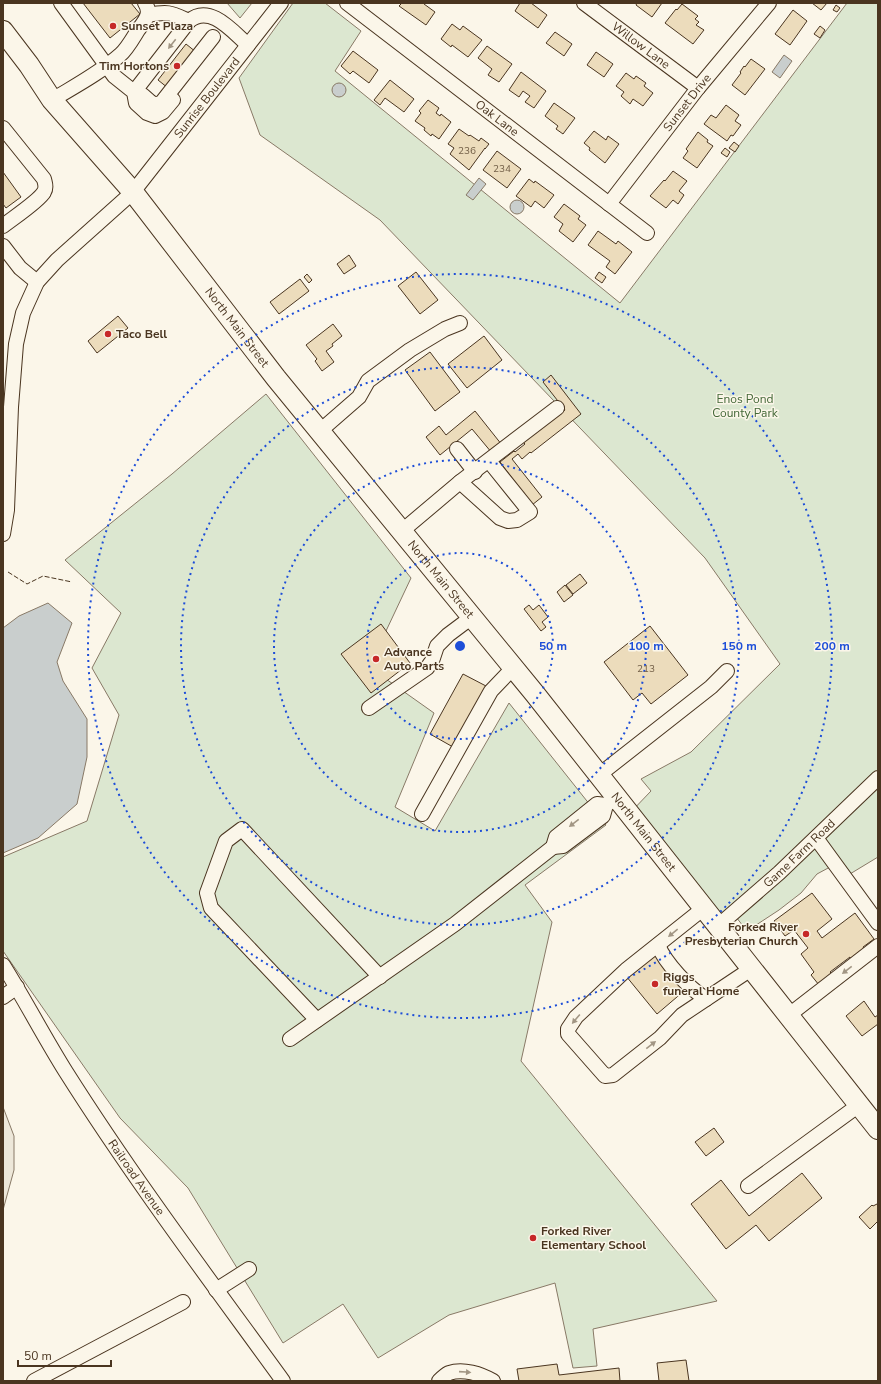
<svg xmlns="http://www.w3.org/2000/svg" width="881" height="1384" font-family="'Nunito Sans',sans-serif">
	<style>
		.green { fill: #dce7d0; stroke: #887966 }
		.parking { fill: #ede7d9; stroke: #887966 }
		.water { fill: #c9cecd; stroke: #887966 }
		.building { fill: #ecdcbc; stroke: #4a3520 }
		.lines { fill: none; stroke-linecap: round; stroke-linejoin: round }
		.minor-casing { stroke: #4a3520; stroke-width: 16 }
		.highway-casing { stroke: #4a3520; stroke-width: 22 }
		.minor { stroke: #fbf6e9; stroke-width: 14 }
		.highway { stroke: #fbf6e9; stroke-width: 20 }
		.fence { stroke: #4a3520; stroke-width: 1; stroke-dasharray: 5 2; stroke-linecap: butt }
		.oneway { fill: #a29684 }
		.ring { fill: none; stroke: #1d4ed8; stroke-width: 2; stroke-dasharray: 2 4 }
		.poi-dot { fill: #c62828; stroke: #fbf6e9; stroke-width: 1.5 }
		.labels { text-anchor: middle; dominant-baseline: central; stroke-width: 3; stroke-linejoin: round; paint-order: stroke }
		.number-label { font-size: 10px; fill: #725f47 }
		.poi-label { font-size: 12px; font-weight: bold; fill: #4a3520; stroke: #fbf6e9; text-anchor: start }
		.street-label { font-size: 12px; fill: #4a3520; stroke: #fbf6e9 }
		.park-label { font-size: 12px; fill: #436837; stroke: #fbf6e9 }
		.centre { fill: #1d4ed8; stroke: #fbf6e9; stroke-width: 2 }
		.ring-label { font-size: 12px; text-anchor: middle; font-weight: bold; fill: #1d4ed8; stroke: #fbf6e9; stroke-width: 3; stroke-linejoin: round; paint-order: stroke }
	</style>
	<rect width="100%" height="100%" fill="#fbf6e9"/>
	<path class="green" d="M227,3H252L240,18Z
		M293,3H325L361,31L335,71L620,303L847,3H878V857L840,880L830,867L817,874L801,893L779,910L747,931L736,917L718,926L629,814L651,791L641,779L691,752L780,664L705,558L380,220L260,135L239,78Z
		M266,394L411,578L369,667L434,713L395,807L435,831L509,703L606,825L525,885L552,922L521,1061L717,1301L593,1329L597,1366L573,1368L555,1283L449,1315L378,1358L343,1304L283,1343L188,1188L120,1118L3,951V857L87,821L119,715L92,668L121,613L65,560L172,474Z"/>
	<path class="parking" d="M3,1107L14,1136V1170L3,1210Z"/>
	<path class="water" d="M784,55L792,61L780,78L772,72Z
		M332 90a7 7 0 1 1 14 0a7 7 0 1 1-14 0Z
		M479,178L486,184L473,200L466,195Z
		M510 207a7 7 0 1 1 14 0a7 7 0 1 1-14 0Z
		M48,603L72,623L57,662L63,681L87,719V757L77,804L38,838L3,853V628L19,616Z"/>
	<path class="building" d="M83,3H131L140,14L110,38Z
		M402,3H424V4L435,12L426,25L399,6Z
		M520,3H531L547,15L538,28L515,11Z
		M637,3H662L652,17L636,5Z
		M812,3H827L821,10Z
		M682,4L698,16L695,19L699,22L696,25L704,30L693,44L665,23L676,9L677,10Z
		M836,5L840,8L837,12L833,10Z
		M793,10L807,21L790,45L775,34Z
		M452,24L460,30L463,26L482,40L468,57L452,45L451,47L441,39Z
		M820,26L825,30L820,38L814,34Z
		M555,32L572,44L564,56L546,43Z
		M186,44L196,52L168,88L158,80Z
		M487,46L512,64L499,82L488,75L492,69L478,58Z
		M353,51L378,70L369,83L353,71L350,74L341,66Z
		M596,52L613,64L604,77L587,65Z
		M751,59L765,69L745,95L732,85L741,73L740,72L744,66L745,67Z
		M521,72L546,91L534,108L525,102L530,96L523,91L519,97L509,90Z
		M626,73L634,79L636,76L646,83L644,86L653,93L643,106L633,99L630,104L621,96L624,92L616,86Z
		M390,80L414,99L404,112L385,98L380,105L374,100Z
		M428,100L439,108L436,113L440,116L441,114L451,122L439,139L432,134L431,136L424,130L425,128L415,121L421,113L419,111Z
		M554,103L575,118L563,134L556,129L558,126L545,116Z
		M726,105L739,115L735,121L741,125L733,136L731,135L727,141L704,124L711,115L716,118Z
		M459,129L469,136L470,135L479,141L481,138L489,144L485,149V148L469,170L450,154L454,148L448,144Z
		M594,131L606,140L608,136L619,144L605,163L589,150L590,148L584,143Z
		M698,132L708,140L707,142L713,146L697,168L683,158L688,151L686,149Z
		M734,142L739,146L735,152L729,148Z
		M725,148L730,152L727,157L721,153Z
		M497,151L521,169L507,188L483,170Z
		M673,171L687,181L679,191L684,195L678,204L673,200L666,208L650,196L664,180L665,181Z
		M3,172L21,197L6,208L3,204Z
		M529,179L534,183L535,181L554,195L544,208L535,201L531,207L516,196Z
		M564,204L580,216L578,219L586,225L573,242L559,231L563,224L554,217Z
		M598,231L616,244L618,241L632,252L615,274L606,267L610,261L588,245Z
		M349,255L356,266L344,274L337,264Z
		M416,272L438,300L420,314L398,286Z
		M599,272L606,277L602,283L595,278Z
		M307,274L312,280L309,283L304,277Z
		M300,279L309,291L279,314L270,302Z
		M118,316L128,328L97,353L88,341Z
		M333,324L342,336L332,344L333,346L326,351L334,362L322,371L315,361L317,359L306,345Z
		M484,336L502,360L467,388L448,364Z
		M430,352L460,392L435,411L405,370Z
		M551,375L581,414L531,453L530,452L522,459L518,454L512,459L542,497L532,505L500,462L514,451L515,452L525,444L523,442L565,410L543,382Z
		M475,411L502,445L492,453L472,429L440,455L426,437L439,426L446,435Z
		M580,574L587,583L573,594L566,585Z
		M565,585L573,595L564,602L557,592Z
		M529,605L533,610L539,605L548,617L542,622L546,627L541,631L524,609Z
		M381,624L410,663L371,693L341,654Z
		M650,626L688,675L651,704L642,693L633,700L604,662Z
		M463,674L486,686L453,747L430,734Z
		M812,893L832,919L817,931L822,938L855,913L874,939L863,947L865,950L851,960L850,957L830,972L833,975L819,985L811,975L814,972L801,954L808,948L794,930L785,936L774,921Z
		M654,953L684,991L657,1014L626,976Z
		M864,1001L875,1017L878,1015V1024L862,1036L846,1016Z
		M714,1128L724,1142L706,1156L695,1142Z
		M802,1173L822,1198L769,1241L756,1225L726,1249L691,1204L721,1180L749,1216Z
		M877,1204L878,1205V1221L870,1229L859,1217L872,1205L873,1206Z
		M686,1360L689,1381H659L657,1363Z
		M557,1364L559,1375L619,1368L620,1381H519L517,1369Z"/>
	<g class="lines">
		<defs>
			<g id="minor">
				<path d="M61,3L114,76L134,92L136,103L147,113L155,116L163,112L173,100"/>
				<path id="s1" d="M347,3L647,233"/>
				<path id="s2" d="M584,3L698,88"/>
				<path d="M148,15C169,11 171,13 189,21"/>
				<path d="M213,37L162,102C152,108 149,99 141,94C139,93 137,93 134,92L189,21C210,3 233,32 248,45"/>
				<path d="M52,100C75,86 100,73 120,55C127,49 133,38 138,30C145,21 152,13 145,3"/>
				<path d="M3,128L44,179C45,184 47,187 44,192C39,201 13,218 3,226"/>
				<path id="s3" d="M609,204L698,88L769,3"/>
				<path d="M3,246L20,268L37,282"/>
				<path d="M320,431L359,397L368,381L410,350L445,329L460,323"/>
				<path d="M457,449L475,472"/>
				<path d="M460,482L500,518L508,521L517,520L530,512L489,461"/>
				<path d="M402,531L460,482L557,408"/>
				<path id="s4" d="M3,534L7,510L11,407L16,344L23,313L37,282L57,260L133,192L281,3"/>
				<path d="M369,708L427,668L432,661L437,646L448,635L472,617"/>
				<path d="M599,775L711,687L727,671"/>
				<path d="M606,805L597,804L556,837L553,847L563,846L603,816L606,805L616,798"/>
				<path d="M422,814L491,691L513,668"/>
				<path d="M816,838L878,923"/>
				<path d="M704,908L626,970L576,1017L568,1029V1034L605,1076L613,1075L660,1038L682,1015L751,969"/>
				<path id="s5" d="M718,926L779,873L878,778"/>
				<path d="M658,945C665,963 689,988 706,999"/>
				<path id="s6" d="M3,965C25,1000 44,1037 66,1072C133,1178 209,1279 283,1381"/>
				<path d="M3,997L17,987"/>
				<path d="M789,1015L878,946"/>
				<path d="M317,1020L211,908L207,893L226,841L242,829L380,977"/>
				<path d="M290,1039L455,924L553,847"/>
				<path d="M748,1186L859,1105"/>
				<path d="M216,1290L249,1269"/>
				<path d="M34,1381L183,1302"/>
				<path d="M439,1381C442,1378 445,1375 449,1373C463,1368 481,1374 493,1381"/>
			</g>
			<g id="highway">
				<path id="s7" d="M3,31L29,65L52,100L133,192L276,378L535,694L878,1129"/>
			</g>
		</defs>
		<use href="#minor" class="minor-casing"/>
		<use href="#highway" class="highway-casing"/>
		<use href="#minor" class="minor"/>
		<use href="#highway" class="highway"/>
		<path class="fence" d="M8,572L27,584L43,576L72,582"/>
	</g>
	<defs><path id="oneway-solid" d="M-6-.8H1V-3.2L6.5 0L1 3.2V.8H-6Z"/></defs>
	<g class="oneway">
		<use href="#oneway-solid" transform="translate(172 44) rotate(128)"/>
		<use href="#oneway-solid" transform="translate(574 823) rotate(142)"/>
		<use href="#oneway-solid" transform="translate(673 933) rotate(141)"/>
		<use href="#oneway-solid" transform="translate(847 970) rotate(142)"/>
		<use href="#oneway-solid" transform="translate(576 1019) rotate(130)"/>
		<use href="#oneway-solid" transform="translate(651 1045) rotate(-38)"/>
		<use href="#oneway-solid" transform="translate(465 1372) rotate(4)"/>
	</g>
	<g class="ring">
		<circle cx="460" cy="646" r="93"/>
		<circle cx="460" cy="646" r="186"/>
		<circle cx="460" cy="646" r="279"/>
		<circle cx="460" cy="646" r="372"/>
	</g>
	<g class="poi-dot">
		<circle cx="113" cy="26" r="4"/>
		<circle cx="177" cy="66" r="4"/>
		<circle cx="108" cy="334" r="4"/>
		<circle cx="376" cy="659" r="4"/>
		<circle cx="806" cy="934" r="4"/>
		<circle cx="655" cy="984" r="4"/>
		<circle cx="533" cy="1238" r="4"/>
	</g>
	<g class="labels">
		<g class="number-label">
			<text x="467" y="151">236</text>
			<text x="502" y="169">234</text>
			<text x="646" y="669">213</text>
		</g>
		<g class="poi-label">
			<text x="121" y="26">Sunset Plaza</text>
			<text x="169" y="66" text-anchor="end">Tim Hortons</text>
			<text x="116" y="334">Taco Bell</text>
			<text x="384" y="652">Advance<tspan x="384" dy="14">Auto Parts</tspan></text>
			<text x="798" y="927" text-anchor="end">Forked River<tspan x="798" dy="14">Presbyterian Church</tspan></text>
			<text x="663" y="977">Riggs<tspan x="663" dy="14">funeral Home</tspan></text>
			<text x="541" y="1231">Forked River<tspan x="541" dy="14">Elementary School</tspan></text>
		</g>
		<g class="street-label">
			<text stroke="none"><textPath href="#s2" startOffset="71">Willow Lane</textPath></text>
			<text stroke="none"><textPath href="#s4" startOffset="508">Sunrise Boulevard</textPath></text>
			<text stroke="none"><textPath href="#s3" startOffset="128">Sunset Drive</textPath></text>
			<text stroke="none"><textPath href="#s1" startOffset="189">Oak Lane</textPath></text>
			<text stroke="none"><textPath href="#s7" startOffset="378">North Main Street</textPath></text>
			<text stroke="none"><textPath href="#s7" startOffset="702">North Main Street</textPath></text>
			<text stroke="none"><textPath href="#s7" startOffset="1026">North Main Street</textPath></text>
			<text stroke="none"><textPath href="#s5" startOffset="109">Game Farm Road</textPath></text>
			<text stroke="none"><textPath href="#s6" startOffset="251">Railroad Avenue</textPath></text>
		</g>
		<g class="park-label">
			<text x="745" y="399">Enos Pond<tspan x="745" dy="14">County Park</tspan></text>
		</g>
	</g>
	<circle cx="460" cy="646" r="6" class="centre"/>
	<g class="ring-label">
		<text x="553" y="650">50 m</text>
		<text x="646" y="650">100 m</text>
		<text x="739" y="650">150 m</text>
		<text x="832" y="650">200 m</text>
	</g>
	<rect width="881" height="1384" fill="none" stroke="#4a3520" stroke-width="8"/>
	<path d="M18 1360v6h93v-6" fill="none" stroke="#4a3520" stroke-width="2"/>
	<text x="24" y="1360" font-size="12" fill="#4a3520" stroke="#fbf6e9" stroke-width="3" paint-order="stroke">50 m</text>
</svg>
